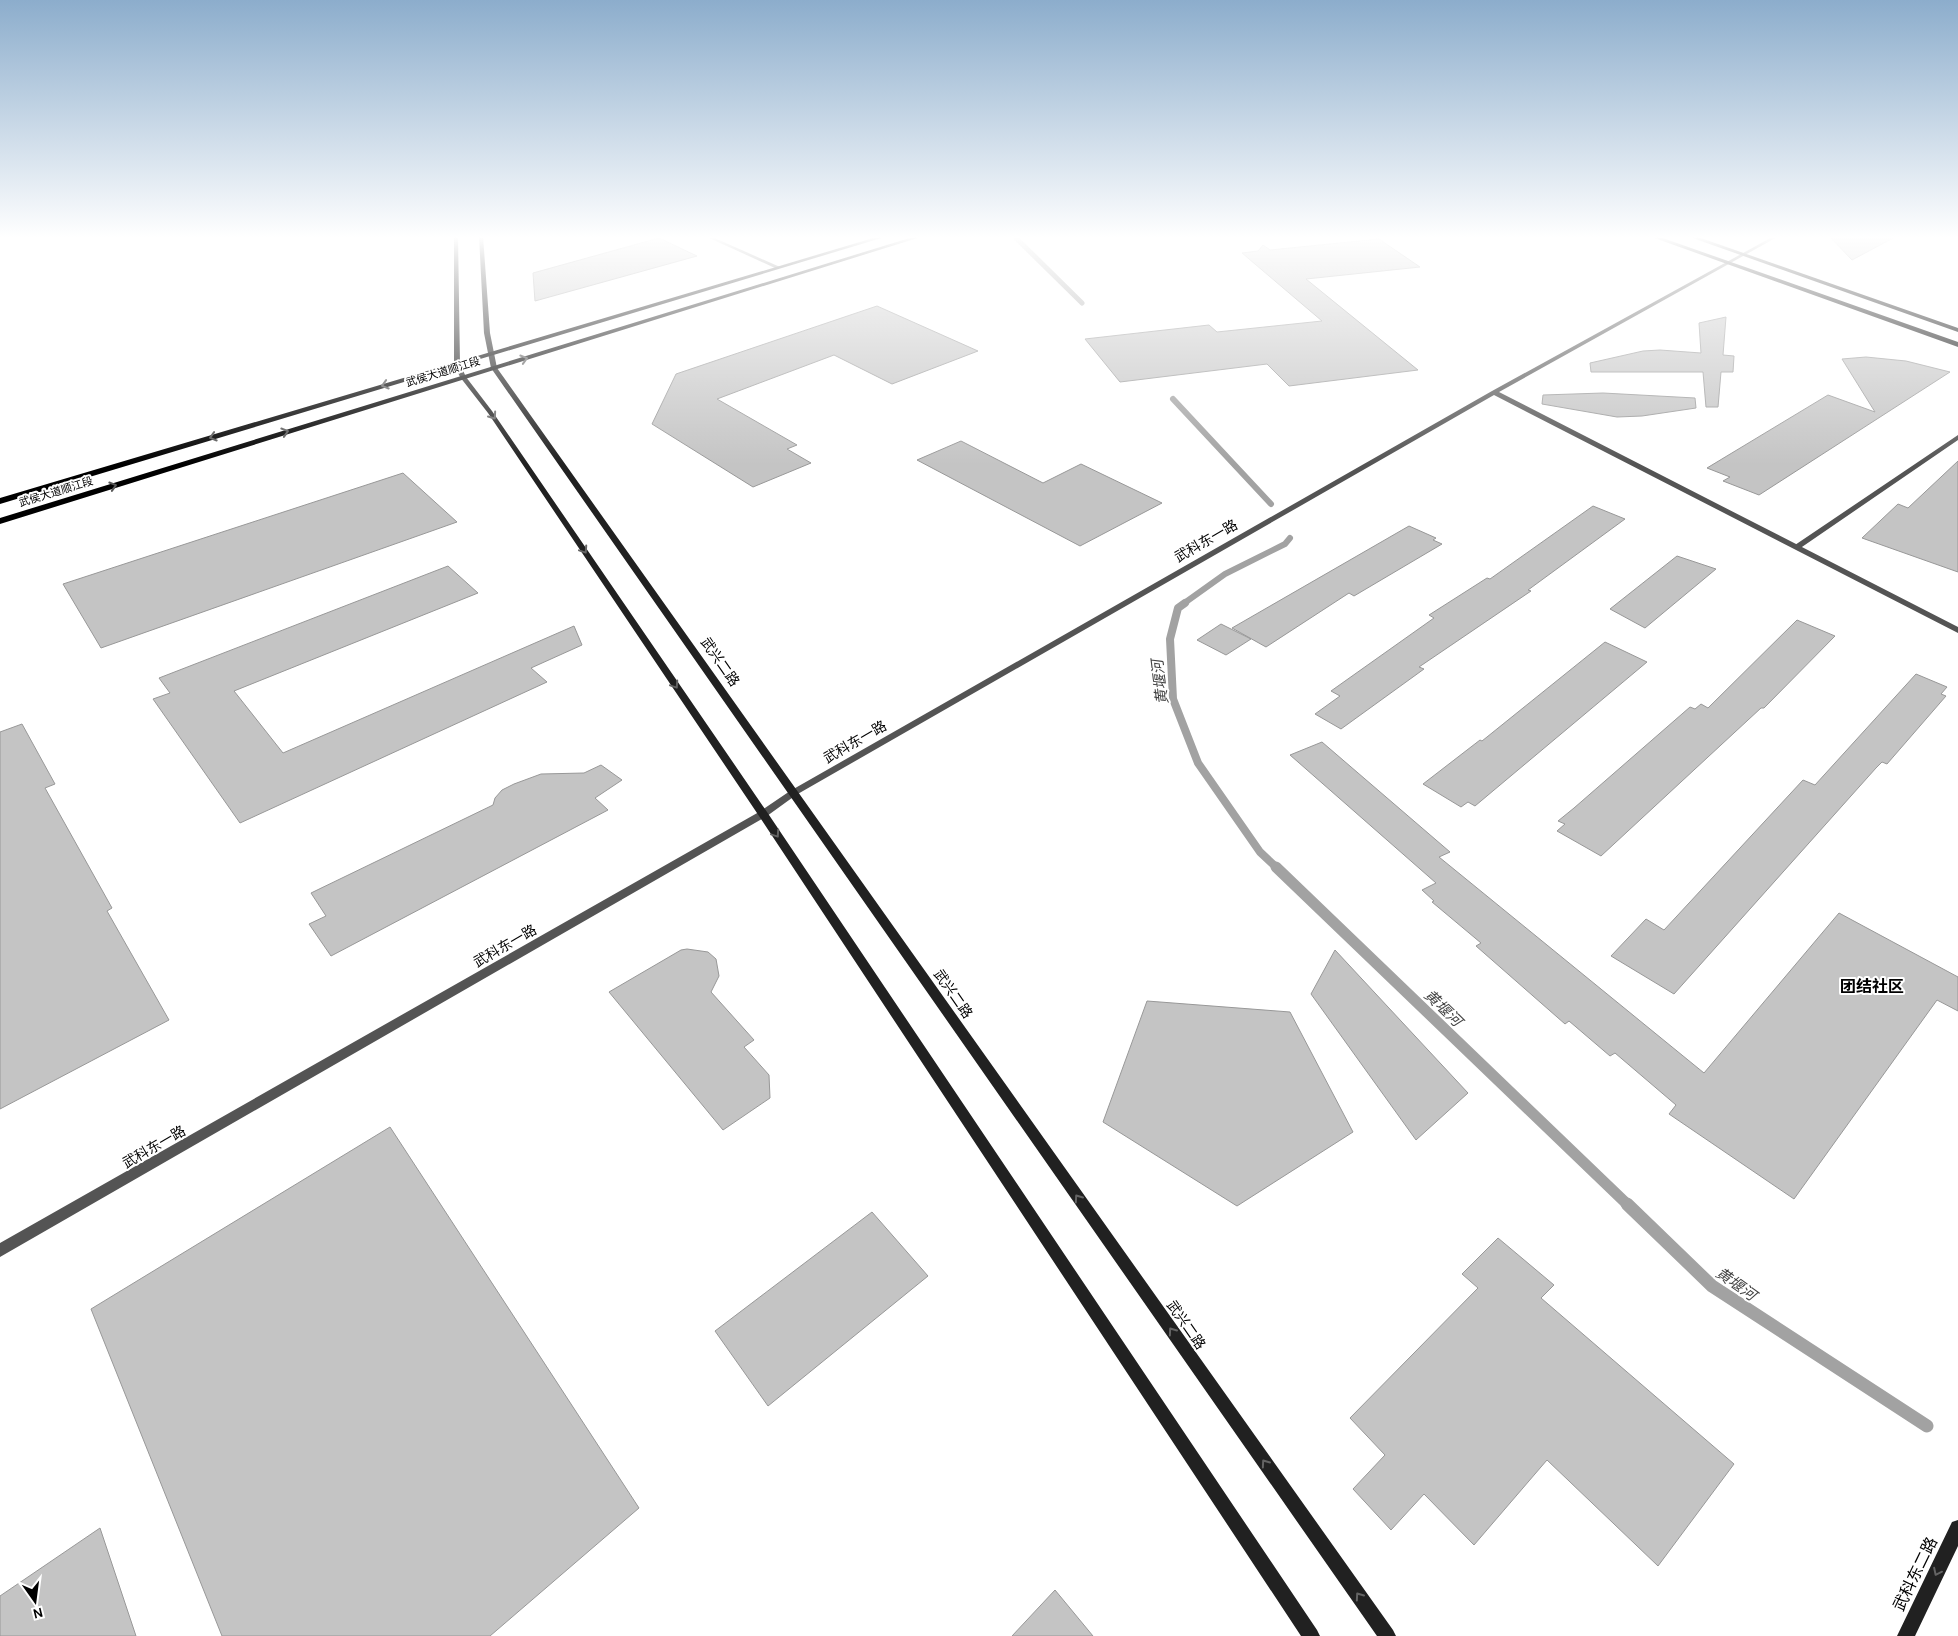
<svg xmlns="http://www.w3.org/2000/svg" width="1958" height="1636" font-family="Karla,'Noto Sans SC',sans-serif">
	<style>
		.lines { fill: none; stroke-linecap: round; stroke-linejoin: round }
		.stream-far4 { stroke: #a2a2a2; stroke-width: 5 }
		.stream-far3 { stroke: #a2a2a2; stroke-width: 6 }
		.stream-far2 { stroke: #a2a2a2; stroke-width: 8 }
		.stream-far1 { stroke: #a2a2a2; stroke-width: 11 }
		.stream { stroke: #a2a2a2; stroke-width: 13 }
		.building { fill: #c4c4c4; stroke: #989898 }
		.lane { fill: #545454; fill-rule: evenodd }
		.street { fill: #545454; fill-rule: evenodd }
		.secondary { fill: #212121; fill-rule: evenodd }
		.primary { fill: #000; fill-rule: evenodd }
		.oneway { stroke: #595959 }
		.oneway2 { stroke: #646464 }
		.labels { text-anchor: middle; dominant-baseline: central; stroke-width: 4; stroke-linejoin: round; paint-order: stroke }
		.far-street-label { font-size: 11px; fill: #000; stroke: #fff }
		.street-label { font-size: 14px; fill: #000; stroke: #fff }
		.water-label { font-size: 15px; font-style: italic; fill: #434343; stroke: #fff }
		.quarter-label { font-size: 16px; font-weight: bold; fill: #000; stroke: #fff }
		.near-street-label { font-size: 16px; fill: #000; stroke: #fff }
	</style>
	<rect width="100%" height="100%" fill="#fff"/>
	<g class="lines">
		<path class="stream-far4" d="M1014,236L1082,303"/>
		<path class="stream-far3" d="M1173,399L1271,504
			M1183,604L1225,574L1285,544L1290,538"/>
		<path class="stream-far2" d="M1185,603L1178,608L1170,639L1173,699L1198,763L1260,852L1277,868"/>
		<path class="stream-far1" d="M1276,867L1628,1205"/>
		<path class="stream" d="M1627,1204L1712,1286L1927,1426"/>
	</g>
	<path class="building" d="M1829,236H1897L1852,260Z
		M659,238L697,256L535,301L533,273Z
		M1379,239L1420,267L1306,279L1418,370L1289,386L1267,364L1120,382L1085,339L1209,325L1217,332L1322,321L1242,253L1258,251L1263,245L1270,250Z
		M877,306L978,351L892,384L834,355L717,399L797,445L787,449L811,463L753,487L652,424L676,374Z
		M1726,317L1723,355L1734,356L1733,372H1721L1718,407H1706L1703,372H1591L1590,363L1643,351L1660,350L1701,353L1699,323Z
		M1866,357L1906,361L1950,372L1759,495L1723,481L1730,477L1707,468L1828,395L1875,412L1842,359Z
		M1603,393L1695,398L1696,408L1642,416L1617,417L1542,404L1543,395Z
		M961,441L1043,483L1081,464L1162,503L1080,546L917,460Z
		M1958,461V572L1862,538L1898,504L1908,508Z
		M403,473L457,522L101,648L63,584Z
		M1593,506L1625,519L1528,590L1531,591L1419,667L1424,669L1341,729L1315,714L1340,696L1331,691L1434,618L1429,615L1487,578L1490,579Z
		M1409,526L1436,538L1433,540L1442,544L1354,596L1349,593L1266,647L1232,628Z
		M1677,556L1716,569L1645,628L1610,609Z
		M448,566L478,593L234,691L283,753L574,626L582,645L531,668L547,682L240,823L153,699L170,693L159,678Z
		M1797,620L1835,636L1764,708H1761L1601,856L1557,831L1565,824L1558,821L1574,808L1690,707L1695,709L1701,704L1708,708Z
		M1221,624L1251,639L1226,655L1197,640Z
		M1605,642L1647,662L1475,806L1468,802L1461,807L1423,784L1480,740L1482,741Z
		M1916,674L1947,687L1941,694L1946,696L1887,764L1882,762L1876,768L1674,994L1611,956L1646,919L1664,930L1803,780L1815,785Z
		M22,724L55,784L45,788L112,908L107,911L169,1020L0,1109V732Z
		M1322,742L1450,852L1439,857L1704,1073L1839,913L1958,977V1011L1937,1000L1794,1199L1669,1114L1676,1105L1615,1053L1610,1056L1569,1021L1565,1024L1476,946L1481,943L1432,902L1434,901L1422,890L1436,883L1290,755Z
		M601,765L622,780L595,798L608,810L331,956L309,924L326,916L311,893L493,805L495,798L502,790L514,784L541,774L584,773Z
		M687,949L708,952L716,959L719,976L711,992L754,1040L744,1047L769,1075L770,1098L723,1130L609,992L681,950Z
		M1335,950L1468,1093L1416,1140L1311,994Z
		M1147,1001L1290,1012L1353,1132L1237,1206L1103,1122Z
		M390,1127L639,1508L490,1636H222L91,1309Z
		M872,1212L928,1276L768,1406L715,1331Z
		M1498,1238L1554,1285L1541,1298L1734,1464L1658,1566L1547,1460L1474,1545L1424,1494L1391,1530L1353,1489L1385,1455L1350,1418L1478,1288L1462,1274Z
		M100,1528L136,1636H0V1596Z
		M1055,1590L1093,1636H1012Z"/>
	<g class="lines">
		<path class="lane" d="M705,236H710L780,267L775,268Z
			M1958,435V440L1799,549H1796L1792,547Z"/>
		<path class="street" d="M1774,236H1779L1499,392L1958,627V633L1494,395L796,795L767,816L0,1257V1243L759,812L790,791L1492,391Z"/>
		<path class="secondary" d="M454,236H458L460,364L466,377L492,411L767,812L1317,1630L1320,1636H1301L759,816L488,413L460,377L454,364Z
			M479,236H483L490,333L497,368L1393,1630L1396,1636H1377L491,368L484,333Z
			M1958,1520V1546L1915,1636H1897L1952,1522Z"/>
		<path class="primary" d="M880,236H888L0,504V498Z
			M916,236H924L0,524V518Z
			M1649,236H1657L1958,342V347Z
			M1687,236H1695L1958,328V332Z"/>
	</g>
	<defs><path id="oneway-chevron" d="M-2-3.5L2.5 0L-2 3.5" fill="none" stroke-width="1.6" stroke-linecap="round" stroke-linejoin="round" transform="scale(1.25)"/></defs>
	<g class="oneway">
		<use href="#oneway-chevron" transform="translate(524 359) rotate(-17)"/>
		<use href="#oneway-chevron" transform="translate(385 385) rotate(163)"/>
		<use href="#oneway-chevron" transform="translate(285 432) rotate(-17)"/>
		<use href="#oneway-chevron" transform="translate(213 437) rotate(163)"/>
		<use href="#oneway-chevron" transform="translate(113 486) rotate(-17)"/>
	</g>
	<g class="oneway2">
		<use href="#oneway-chevron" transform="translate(493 416) rotate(55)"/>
		<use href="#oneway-chevron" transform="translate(584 550) rotate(56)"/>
		<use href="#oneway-chevron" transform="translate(675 685) rotate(56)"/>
		<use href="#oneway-chevron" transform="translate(776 834) rotate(56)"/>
		<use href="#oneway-chevron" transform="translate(1078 1198) rotate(-125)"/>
		<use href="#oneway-chevron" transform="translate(1172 1331) rotate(-125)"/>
		<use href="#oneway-chevron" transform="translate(1265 1463) rotate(-125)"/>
		<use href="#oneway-chevron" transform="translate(1937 1572) rotate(116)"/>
		<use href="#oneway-chevron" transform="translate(1359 1596) rotate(-125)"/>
	</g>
	<linearGradient id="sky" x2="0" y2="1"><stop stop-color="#8cadcc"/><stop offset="0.51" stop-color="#fff"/><stop offset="1" stop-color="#fff" stop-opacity="0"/></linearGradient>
	<rect width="1958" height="465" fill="url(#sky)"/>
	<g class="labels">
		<g class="far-street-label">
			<text transform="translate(443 372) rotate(-17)">武侯大道顺江段</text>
			<text transform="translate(56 492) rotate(-17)">武侯大道顺江段</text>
		</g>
		<g class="street-label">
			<text transform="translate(1206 541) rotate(-30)">武科东一路</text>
			<text transform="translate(720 662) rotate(55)">武兴二路</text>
			<text transform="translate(855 742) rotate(-30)">武科东一路</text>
			<text transform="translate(505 946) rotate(-30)">武科东一路</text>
			<text transform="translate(953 994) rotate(55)">武兴二路</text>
			<text transform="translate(154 1147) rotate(-30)">武科东一路</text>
			<text transform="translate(1186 1325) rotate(55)">武兴二路</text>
		</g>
		<g class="water-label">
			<text transform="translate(1160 682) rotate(-97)">黄堰河</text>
			<text transform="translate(1443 1008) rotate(44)">黄堰河</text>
			<text transform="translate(1736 1284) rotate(35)">黄堰河</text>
		</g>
		<g class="quarter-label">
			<text x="1872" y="986">团结社区</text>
		</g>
		<g class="near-street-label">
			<text transform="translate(1915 1574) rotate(-64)">武科东二路</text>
		</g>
	</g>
	<g transform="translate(35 1601) rotate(166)" stroke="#ffffff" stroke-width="4" paint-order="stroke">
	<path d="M0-4L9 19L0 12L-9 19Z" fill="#000000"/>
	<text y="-8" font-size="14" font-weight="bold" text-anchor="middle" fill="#000000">N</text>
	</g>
</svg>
